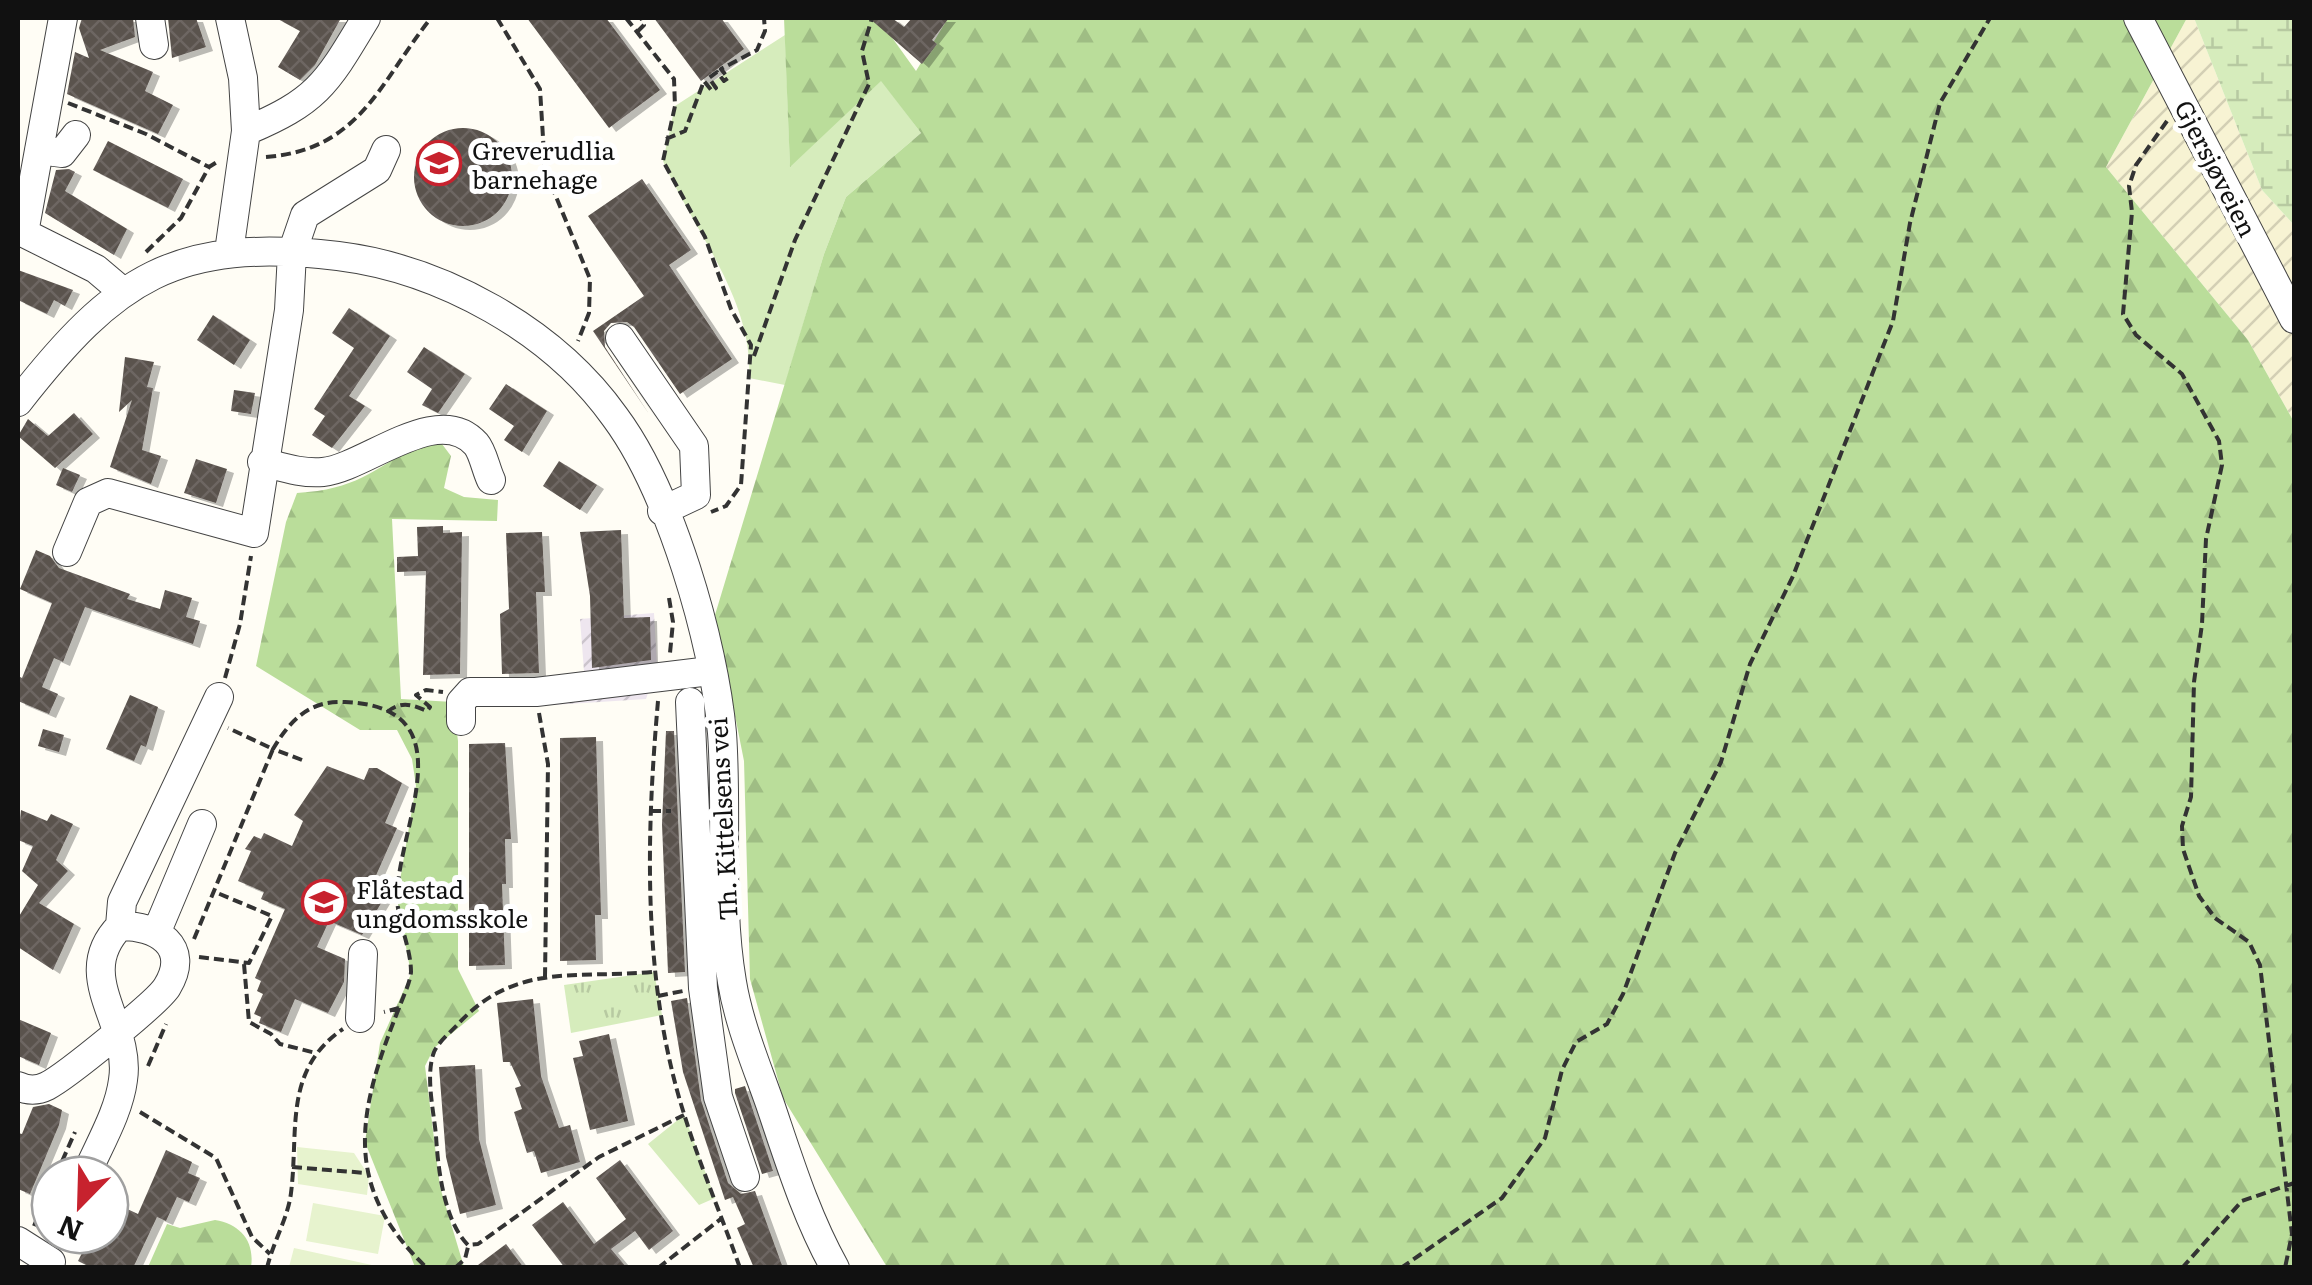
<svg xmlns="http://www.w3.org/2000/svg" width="2312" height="1285" font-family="Literata,serif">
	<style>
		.industrial { fill: url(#industrial-furrows) }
		.farmland { fill: url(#farmland-furrows) }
		.grass { fill: #d6ecbc }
		.forest { fill: url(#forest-firs) }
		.wetland { fill: url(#wetland-marsh) }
		.park { fill: url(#park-tufts) }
		.pitch { fill: #e7f3ce }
		.building { fill: url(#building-cross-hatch); filter: url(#shadow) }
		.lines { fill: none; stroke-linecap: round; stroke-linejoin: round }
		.minor-casing { stroke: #444; stroke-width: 30 }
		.path { stroke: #333; stroke-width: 4; stroke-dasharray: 10 5; stroke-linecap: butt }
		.minor { stroke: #fff; stroke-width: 28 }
		.labels { text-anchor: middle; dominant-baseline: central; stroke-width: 10; stroke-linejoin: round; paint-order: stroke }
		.poi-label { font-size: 25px; fill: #111; stroke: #fff; text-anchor: start }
		.street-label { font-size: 25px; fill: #111; stroke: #fff }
	</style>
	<defs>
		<pattern id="industrial-furrows" width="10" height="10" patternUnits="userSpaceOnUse" patternTransform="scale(2.5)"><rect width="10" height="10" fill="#eee6ef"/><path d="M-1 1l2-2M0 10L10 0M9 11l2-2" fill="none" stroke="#cbc4cc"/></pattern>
		<pattern id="farmland-furrows" width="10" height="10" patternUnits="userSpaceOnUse" patternTransform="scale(2.5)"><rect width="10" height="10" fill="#f7f3d3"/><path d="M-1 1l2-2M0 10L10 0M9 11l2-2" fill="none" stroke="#d3cfb4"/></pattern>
		<pattern id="forest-firs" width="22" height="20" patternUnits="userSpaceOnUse" patternTransform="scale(2.5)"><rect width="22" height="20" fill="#badd9a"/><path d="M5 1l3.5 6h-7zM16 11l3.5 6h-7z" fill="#9fbd84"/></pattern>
		<pattern id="wetland-marsh" width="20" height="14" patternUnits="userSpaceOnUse" patternTransform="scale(2.5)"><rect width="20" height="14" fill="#d6ecbc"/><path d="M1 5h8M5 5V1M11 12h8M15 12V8" fill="none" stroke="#b7c9a1"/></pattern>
		<pattern id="park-tufts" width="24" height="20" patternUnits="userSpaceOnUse" patternTransform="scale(2.5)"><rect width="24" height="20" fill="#d6ecbc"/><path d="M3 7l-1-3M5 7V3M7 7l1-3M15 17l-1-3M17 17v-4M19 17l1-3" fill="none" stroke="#b7c9a1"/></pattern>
		<pattern id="building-cross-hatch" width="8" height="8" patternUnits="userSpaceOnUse" patternTransform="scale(2.5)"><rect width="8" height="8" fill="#5a524d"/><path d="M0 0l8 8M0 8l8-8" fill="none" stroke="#6d6662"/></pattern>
		<filter id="shadow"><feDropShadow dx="7" dy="4" stdDeviation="0" flood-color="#0004"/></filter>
	</defs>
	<rect width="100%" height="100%" fill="#fffdf5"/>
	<path class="industrial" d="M654,613L657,666L646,699L553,705L552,677L584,671L580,619Z"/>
	<path class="farmland" d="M2187,18H2194L2262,190L2294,225V422L2248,340L2106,167Z"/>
	<path class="grass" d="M785,35L790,166L881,80L921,133L846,197L824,254L785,385L749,378C754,300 693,230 663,161L675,106Z
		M684,1115L715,1198L699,1205L648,1144Z"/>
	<path class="forest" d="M784,18H878L916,71L948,18H2187L2106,167L2248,340L2294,422V1267H887L783,1098L750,979L744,761L715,615L824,254L846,197L921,133L881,81L790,167Z
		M419,444H442L451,456L444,488L464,497L498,500L497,521L392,519L401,699L453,702L458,741V969L479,1011L434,1048L425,1066L440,1187L464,1267H415L365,1142L380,1043L411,974L397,898L416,786L412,759L397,730H360L256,666L286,522L297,493C357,489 370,472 419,444Z
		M215,1220C240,1224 255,1241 251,1267H148L167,1224L180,1228Z"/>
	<path class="wetland" d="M2194,18H2294V225L2262,190Z"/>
	<path class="park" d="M654,972L662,1015L571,1033L564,985Z"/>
	<path class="pitch" d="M297,1147L354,1153L369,1176L367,1195L298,1184Z
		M313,1203L385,1216L378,1254L306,1241Z
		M294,1248L381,1267H289Z"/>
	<path class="building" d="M82,18H133L135,37L100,50L153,72L145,91L173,105L158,134L67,94L75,52L89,58L79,28Z
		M168,18H196L206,47L172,58Z
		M276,18H341L315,65L300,80L278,67L300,31Z
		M527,18H606L660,90L609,128Z
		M654,18H721L744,49L701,81Z
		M869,18H892L904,27L912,18H949L932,40L937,44L922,64Z
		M414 177a49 49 0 1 1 98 0a49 49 0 1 1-98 0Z
		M108,141L183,179L168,208L93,170Z
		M69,169L75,172L65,191L127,229L114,255L45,213L56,170Z
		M642,179L691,250L669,265L732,359L680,394L634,327L627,322L611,323L604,331L605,347L649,414L593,331L644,296L588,216Z
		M18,270L73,290L65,306L54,300L47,314L18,300Z
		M349,308L390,336L349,396L365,406L332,448L312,435L325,416L314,409L354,348L332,333Z
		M213,315L250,340L234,365L197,340Z
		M424,347L465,374L438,413L422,405L432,389L407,372Z
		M125,357L154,362L147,387L153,388L142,450L161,456L151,484L110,467L132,400L119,412Z
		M506,384L547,411L522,452L504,440L514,426L489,409Z
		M234,390L255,393L251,414L231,411Z
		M74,413L93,434L55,468L18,436L28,419L48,436Z
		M196,459L227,469L216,503L184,493Z
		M559,461L597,485L580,510L543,486Z
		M63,468L80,475L72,492L56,485Z
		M443,526V533L462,532L460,674L423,675L426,571L397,572V557L418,556L417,527Z
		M621,530L624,618L650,617L651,660L592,668L590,596L580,532Z
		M542,532L545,592H536L539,673L502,674L500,614L509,609L506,533Z
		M36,550L50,556L59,568L130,594L127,599L160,609L165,590L192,598L186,617L200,621L193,644L85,607L63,662L54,658L42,687L58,694L49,714L18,701V676L22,678L52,603L20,589Z
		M130,695L158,707L146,747L141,745L134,761L106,749Z
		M43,729L64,735L59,752L38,746Z
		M666,731H674L685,972L668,973L662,824Z
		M596,737L601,915H595L596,960L560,961V738Z
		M505,743L511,839H505L506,884H502L505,965L469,966V744Z
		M327,766L364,780L369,768H377L402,783L385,823L397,828L374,880L386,895L362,935L329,921L317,947L345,959L344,982L328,1013L295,999L281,1032L259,1023L261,1017L254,1014L263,994L257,991L261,981L255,978L285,909L261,899L264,892L238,881L251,851L245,849L254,836L261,839L264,833L292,846L303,821L294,815Z
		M21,810L47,821L51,814L73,824L56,860L68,871L39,903L74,924L53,970L18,947V918L38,885L22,871L33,846L18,840Z
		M687,998L701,1100L728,1183L741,1194L755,1191L783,1268H754L737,1228L745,1224L733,1197L725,1200L683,1072L671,1001Z
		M533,999L541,1076L559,1128L570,1125L580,1162L541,1173L534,1151L527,1153L514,1112L522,1109L515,1088L521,1086L510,1062H503L497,1003Z
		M18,1019L51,1033L39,1065L18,1056Z
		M609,1034L628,1121L590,1130L573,1058L583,1056L579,1041Z
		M475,1065L479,1139L496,1205L460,1214L446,1157L439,1067Z
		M745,1086L773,1171L762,1174L735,1093V1089Z
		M49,1104L62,1110L59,1125L30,1194L18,1189V1133L22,1134L33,1107Z
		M166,1150L192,1162L188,1173L200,1178L189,1202L177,1197L166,1221L157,1217L133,1268H92L78,1261L91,1235H110V1201L138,1214Z
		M620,1160L673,1231L649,1250L635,1231L611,1249L627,1268H565L532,1225L563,1202L594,1244L626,1219L596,1178Z
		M506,1244L524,1268H474Z"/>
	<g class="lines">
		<defs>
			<path id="minor" d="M150,18L154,45
				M2138,18L2294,319
				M246,131C318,101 327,83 366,18
				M39,150L62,153L76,135
				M18,230L96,269L122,291
				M24,233L63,18
				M229,252L246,131L243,78L230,18
				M620,338L694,446L696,495L662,511
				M18,402C115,278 175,237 338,256C442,269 553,330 615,417C670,491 714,642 722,733C728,816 718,900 732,982C739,1024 756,1064 770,1104C789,1160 806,1216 835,1268
				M262,462C282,467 302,474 323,472C365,468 438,401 476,444C483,452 486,470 491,480
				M67,552L88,502L108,493L254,533L289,310L292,253L305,215L377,170L386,150
				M690,702L703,988L718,1097L745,1177
				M461,721V702L470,692H536L710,671
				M120,926L122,902L219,697
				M157,931L202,824
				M360,1018L363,954
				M18,1086C28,1091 37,1091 47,1086C65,1077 158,1002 167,987C192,946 156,925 120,926C71,976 132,1023 123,1080C119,1112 99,1145 86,1175
				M18,1241L51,1262"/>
		</defs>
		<use href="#minor" class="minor-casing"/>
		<path class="path" d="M497,18L540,89L545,170L590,279L589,313L578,341
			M626,18L674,79L675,106L663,161L705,237L731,309L751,345L741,485L726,506L711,512
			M637,32L644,25L641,18
			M68,103L146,134L209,167
			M2167,121L2136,165L2129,186L2132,212L2123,314L2136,335L2182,374L2219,441L2222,465L2206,539L2202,624L2194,682L2191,797L2182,826L2183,849L2199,896L2215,918L2249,942L2260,965L2292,1234L2285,1268
			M666,139L685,131L704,81L712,91L716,88L709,78L717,72L724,81L728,78L721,69L757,50L765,31L764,18
			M266,157C360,150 380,82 431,18
			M146,252L181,218L209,167L220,160
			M754,356L795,240L869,84L862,51L872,18
			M669,598L673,622L670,653
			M225,678L240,624L251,556
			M658,701C646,838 642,984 685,1117C701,1168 722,1217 740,1268
			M387,712C401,701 411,704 427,711L430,707L416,695L426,690L443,692
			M539,713L548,764L545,977
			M302,760L273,749C290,720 310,700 345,702C468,707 399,823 397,896C397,921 411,947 411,972C410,983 403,997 399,1008L384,1012
			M651,811H671
			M194,939L273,749L228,728
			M199,957L249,963L272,916L215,892
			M244,964L249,1022L271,1034L280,1044L316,1053
			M652,972C576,979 516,962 459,1023C451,1032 439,1041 434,1052C425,1076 434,1112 436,1136C438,1169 444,1221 468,1245L478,1244L599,1157L684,1115
			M658,996L683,991
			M399,1008C359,1109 339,1185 427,1268
			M148,1066L166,1024
			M140,1112L216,1158L252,1237L270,1254
			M292,1167L366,1173
			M56,1175L75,1132
			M34,1226L50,1189
			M267,1268C273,1242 288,1218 291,1193C299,1130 283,1070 343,1029
			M455,1268L465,1259L468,1247
			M658,1268L722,1218
			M1401,1268L1502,1198L1545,1138L1562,1070L1576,1042L1607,1024L1623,994L1675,853L1721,762L1750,664L1793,576L1893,321L1910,223L1940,103L1990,18
			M2182,1268L2242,1201L2294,1183"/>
		<use href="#minor" class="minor"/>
	</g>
	<defs>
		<symbol id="school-ring" viewBox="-11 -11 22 22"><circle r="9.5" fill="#fff" stroke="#c7222e" stroke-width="1.5"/><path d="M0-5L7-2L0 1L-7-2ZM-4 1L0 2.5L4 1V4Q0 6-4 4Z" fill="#c7222e"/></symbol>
	</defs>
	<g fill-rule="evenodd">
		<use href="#school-ring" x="414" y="138" width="50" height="50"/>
		<use href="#school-ring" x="299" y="877" width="50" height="50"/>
	</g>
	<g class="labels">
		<g class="poi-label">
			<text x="472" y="149">Greverudlia<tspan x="472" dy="29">barnehage</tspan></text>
			<text x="356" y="888">Flåtestad<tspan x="356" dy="29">ungdomsskole</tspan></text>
		</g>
		<g class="street-label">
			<text transform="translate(2217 168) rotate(63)">Gjersjøveien</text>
			<text transform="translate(722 819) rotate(-93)">Th. Kittelsens vei</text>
		</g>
	</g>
	<rect width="2312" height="1285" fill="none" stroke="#111111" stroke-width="40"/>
	<g transform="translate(80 1205) rotate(203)"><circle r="48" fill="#ffffff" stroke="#a0a0a0" stroke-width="2.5"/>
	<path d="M0-8L18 38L0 25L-18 38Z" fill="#c7222e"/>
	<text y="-15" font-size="28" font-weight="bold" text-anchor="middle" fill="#111111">N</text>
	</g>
</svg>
